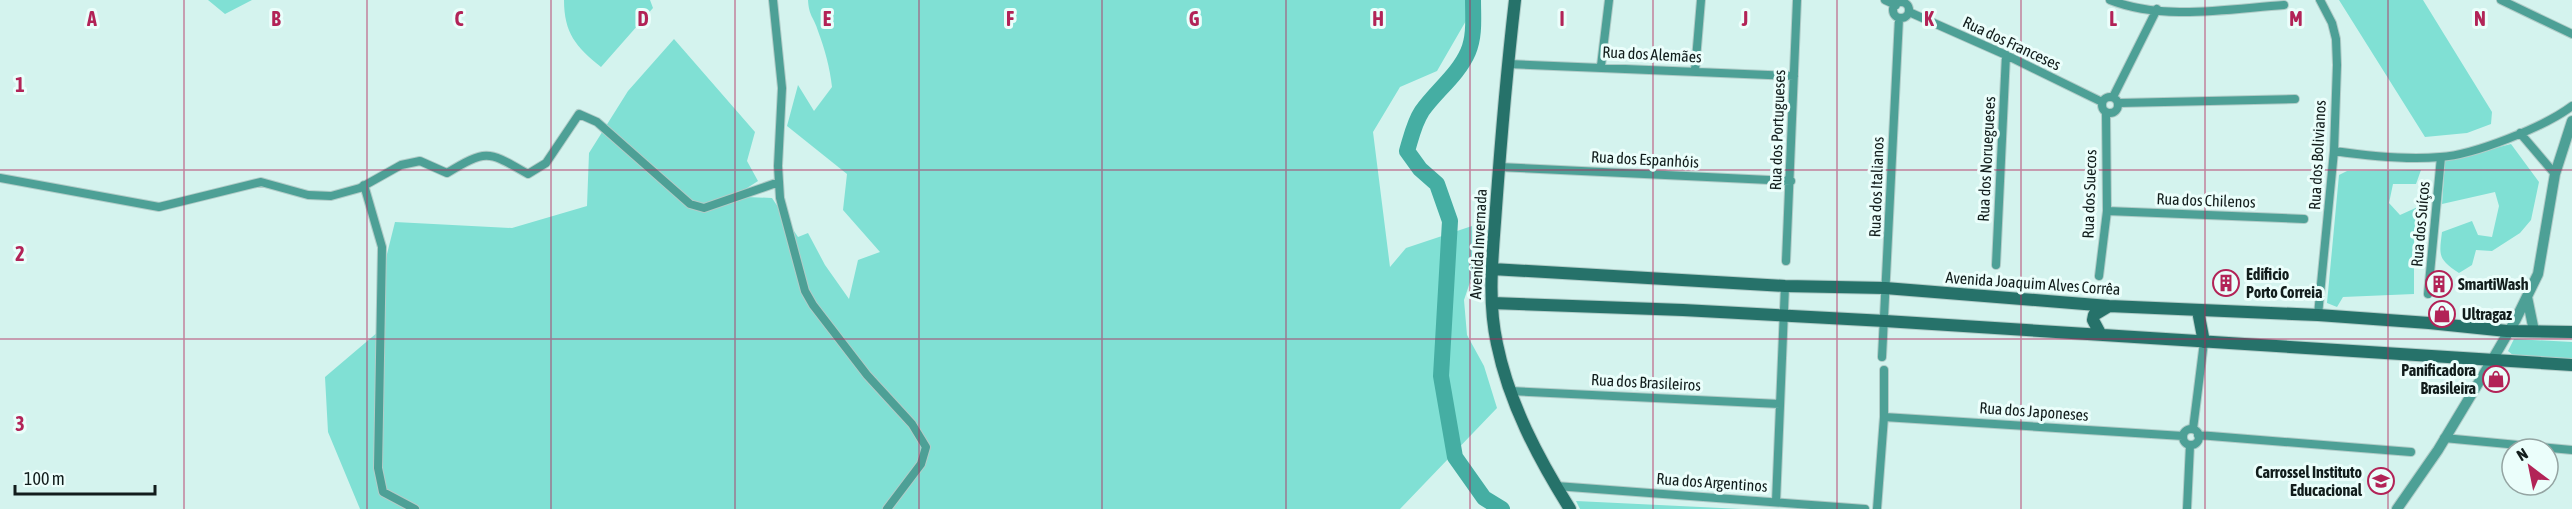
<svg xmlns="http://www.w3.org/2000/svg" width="2572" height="509" font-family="'Asap Condensed',sans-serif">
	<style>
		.green { fill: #80e0d4 }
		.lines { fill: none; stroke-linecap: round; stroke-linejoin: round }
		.river { stroke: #45aea3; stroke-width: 16 }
		.minor-casing { stroke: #b1ccc8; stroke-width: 10 }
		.tertiary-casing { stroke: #b1ccc8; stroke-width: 12 }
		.secondary-casing { stroke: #b1ccc8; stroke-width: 14 }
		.minor { stroke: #4da096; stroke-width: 8 }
		.tertiary { stroke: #4da096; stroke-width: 10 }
		.secondary { stroke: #26726a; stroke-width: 12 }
		.grid { fill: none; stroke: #b22357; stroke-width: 1.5; stroke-opacity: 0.55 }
		.labels { text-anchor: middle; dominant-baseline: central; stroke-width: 6; stroke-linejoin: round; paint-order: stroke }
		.street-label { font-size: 16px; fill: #121d1c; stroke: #ebfefb }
		.poi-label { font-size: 16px; font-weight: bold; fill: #121d1c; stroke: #ebfefb; text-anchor: start }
		.grid-label { font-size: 20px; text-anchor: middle; font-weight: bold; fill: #b22357; stroke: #ebfefb; stroke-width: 6; stroke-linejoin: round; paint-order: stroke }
	</style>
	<rect width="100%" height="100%" fill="#d4f3ee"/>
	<path class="green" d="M208,0H252L225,14Z
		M564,0H650L653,8L601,67C576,47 564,33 564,0Z
		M808,0H1478L1437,71L1400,87L1373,132L1390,267L1406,248L1472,226V276L1464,300L1467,335L1484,366L1497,408L1400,509H360L328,432L325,377L385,326L384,266L395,222L512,228L587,206L589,153L628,91L674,39L755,132L747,161L758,181L744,190L746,197L772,198L798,237L808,233L825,265L849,299L858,260L880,252L843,210L847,174L787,126L798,85L814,111L832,87C830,68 825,50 818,31C814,17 809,17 808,0Z
		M2339,0H2423L2492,112L2491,124L2467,133L2425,137Z
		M2511,144L2539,182L2531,220L2520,233L2492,251L2476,250L2472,265L2459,273C2438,259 2439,256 2442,232L2472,221L2478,235L2492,237L2499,206L2495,192L2442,204L2445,161Z
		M2421,170L2416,184H2393L2389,203L2400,215L2420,206L2426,213L2414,231V294L2343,297L2337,307L2327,303L2339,175L2347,171Z
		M2514,339L2572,342V360L2514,356L2508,351Z
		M1576,501L1742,509H1580Z"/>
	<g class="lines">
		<path class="river" d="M1473,0C1473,17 1475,36 1468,52C1458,75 1436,91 1422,111C1414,123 1411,138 1407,151L1420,169L1437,184L1450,221L1441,376L1455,457L1484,498L1502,509"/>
		<defs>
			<path id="minor" d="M773,0L782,88L778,166L780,198L805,291L813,305L867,375L912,424L926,447L921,464L887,509
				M1885,0L1896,5
				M2110,0C2163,21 2228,9 2284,5
				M2501,0L2572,34
				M1893 10a8 8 0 1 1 16 0a8 8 0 1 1-16 0Z
				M1909,12L2006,55L2102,102
				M1508,64L1794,76
				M1601,66L1609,0
				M1695,71L1701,0
				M2102 105a8 8 0 1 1 16 0a8 8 0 1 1-16 0Z
				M2113,97L2157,9
				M2119,103L2295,99
				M2520,133L2555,174
				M2334,151C2368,156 2405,160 2440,157C2474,155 2544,127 2572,106
				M1499,167L1791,181
				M0,178L159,207L261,182L308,195L331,196L360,188L401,165L420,161L447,173C488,148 489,152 528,174L546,163L579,114L597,122L690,204L704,208L779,182
				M364,185L382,247L378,468L383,492L415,509
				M2107,211L2304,219
				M1786,261L1797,0
				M1996,265L2006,55
				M2099,276L2107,211L2106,112
				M2428,294L2441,157
				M2318,315L2334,151L2337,65L2336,39L2332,23L2320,0
				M1882,357L1899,18
				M1510,391L1780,404
				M1884,417L2183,436
				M2183 437a8 8 0 1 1 16 0a8 8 0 1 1-16 0Z
				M2193,429L2204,342
				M2198,435L2411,452
				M2444,438L2572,450
				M1556,486L1865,509
				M1776,502L1785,286
				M1877,509L1884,417V370
				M2187,509L2190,445"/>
			<path id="tertiary" d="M2527,297L2534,331
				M2397,509L2438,450L2491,362L2515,321L2538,274L2555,174L2572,121"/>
			<path id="secondary" d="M1515,0C1507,69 1501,139 1496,208C1493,253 1487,299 1497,344C1509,403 1538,458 1570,509
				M1492,269L1785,286L1885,288L2109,306L2318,315L2429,323L2507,331L2572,332
				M1492,303L1683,310L1885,321L2572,365
				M2198,311L2204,342
				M2101,335L2093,320L2094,315L2109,306"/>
		</defs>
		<use href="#minor" class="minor-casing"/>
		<use href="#tertiary" class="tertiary-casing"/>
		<use href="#secondary" class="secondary-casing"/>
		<use href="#minor" class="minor"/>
		<use href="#tertiary" class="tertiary"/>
		<use href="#secondary" class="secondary"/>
	</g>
	<path class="grid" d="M184,0V509M367,0V509M551,0V509M735,0V509M919,0V509M1102,0V509M1286,0V509M1470,0V509M1653,0V509M1837,0V509M2021,0V509M2205,0V509M2388,0V509M0,170H2572M0,339H2572"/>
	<defs>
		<symbol id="building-ring" viewBox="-11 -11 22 22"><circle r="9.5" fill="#ebfefb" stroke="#b22357" stroke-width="1.5"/><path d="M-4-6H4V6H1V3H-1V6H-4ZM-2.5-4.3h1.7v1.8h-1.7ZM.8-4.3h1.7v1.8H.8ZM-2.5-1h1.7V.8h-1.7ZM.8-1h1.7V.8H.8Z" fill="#b22357"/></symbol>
		<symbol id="shop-ring" viewBox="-11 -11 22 22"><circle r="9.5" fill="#ebfefb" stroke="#b22357" stroke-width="1.5"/><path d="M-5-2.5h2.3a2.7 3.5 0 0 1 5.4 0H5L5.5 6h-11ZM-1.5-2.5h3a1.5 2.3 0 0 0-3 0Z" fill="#b22357"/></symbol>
		<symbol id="school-ring" viewBox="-11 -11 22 22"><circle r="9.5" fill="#ebfefb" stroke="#b22357" stroke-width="1.5"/><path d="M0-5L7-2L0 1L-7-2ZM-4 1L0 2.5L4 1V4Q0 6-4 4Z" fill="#b22357"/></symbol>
	</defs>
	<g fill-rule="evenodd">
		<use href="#building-ring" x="2211" y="268" width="30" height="30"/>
		<use href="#building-ring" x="2424" y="269" width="30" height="30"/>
		<use href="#shop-ring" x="2427" y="299" width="30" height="30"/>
		<use href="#shop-ring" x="2481" y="364" width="30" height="30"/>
		<use href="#school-ring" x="2366" y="466" width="30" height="30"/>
	</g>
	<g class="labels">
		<g class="street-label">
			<text transform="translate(2012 43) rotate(25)">Rua dos Franceses</text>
			<text transform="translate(1652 54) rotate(3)">Rua dos Alemães</text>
			<text transform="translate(1777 130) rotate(-88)">Rua dos Portugueses</text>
			<text transform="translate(2317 155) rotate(-87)">Rua dos Bolivianos</text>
			<text transform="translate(1645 159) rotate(3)">Rua dos Espanhóis</text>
			<text transform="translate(1986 159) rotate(-87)">Rua dos Noruegueses</text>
			<text transform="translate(1876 187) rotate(-88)">Rua dos Italianos</text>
			<text transform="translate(2089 194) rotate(-88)">Rua dos Suecos</text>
			<text transform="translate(2206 200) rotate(2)">Rua dos Chilenos</text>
			<text transform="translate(2420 224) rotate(-85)">Rua dos Suíços</text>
			<text transform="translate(1478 244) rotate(-87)">Avenida Invernada</text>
			<text transform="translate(2033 283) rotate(4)">Avenida Joaquim Alves Corrêa</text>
			<text transform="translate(1646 382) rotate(3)">Rua dos Brasileiros</text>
			<text transform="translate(2034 411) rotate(4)">Rua dos Japoneses</text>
			<text transform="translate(1712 482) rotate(4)">Rua dos Argentinos</text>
		</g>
		<g class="poi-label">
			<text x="2246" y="274">Edificio<tspan x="2246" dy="18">Porto Correia</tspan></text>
			<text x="2458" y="284">SmartiWash</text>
			<text x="2462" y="314">Ultragaz</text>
			<text x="2476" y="370" text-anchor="end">Panificadora<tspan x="2476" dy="18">Brasileira</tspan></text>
			<text x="2362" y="472" text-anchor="end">Carrossel Instituto<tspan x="2362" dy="18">Educacional</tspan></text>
		</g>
	</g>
	<g class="grid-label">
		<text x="92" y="26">A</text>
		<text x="276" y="26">B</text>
		<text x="459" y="26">C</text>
		<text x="643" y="26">D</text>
		<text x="827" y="26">E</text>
		<text x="1010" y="26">F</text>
		<text x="1194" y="26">G</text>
		<text x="1378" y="26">H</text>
		<text x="1562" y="26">I</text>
		<text x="1745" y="26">J</text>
		<text x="1929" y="26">K</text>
		<text x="2113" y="26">L</text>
		<text x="2296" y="26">M</text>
		<text x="2480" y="26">N</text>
		<text x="20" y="92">1</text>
		<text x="20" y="261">2</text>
		<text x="20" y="431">3</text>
	</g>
	<g transform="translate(2530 467) rotate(328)"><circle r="28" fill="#ebfefb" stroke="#94a4a2" stroke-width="1.5"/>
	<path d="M0-4.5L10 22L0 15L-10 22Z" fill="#b22357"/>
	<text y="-9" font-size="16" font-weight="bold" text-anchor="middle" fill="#121d1c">N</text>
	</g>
	<path d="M15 485v9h140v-9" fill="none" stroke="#121d1c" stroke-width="3"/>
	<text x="24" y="485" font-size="18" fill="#121d1c" stroke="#ebfefb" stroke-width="4.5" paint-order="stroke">100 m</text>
</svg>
